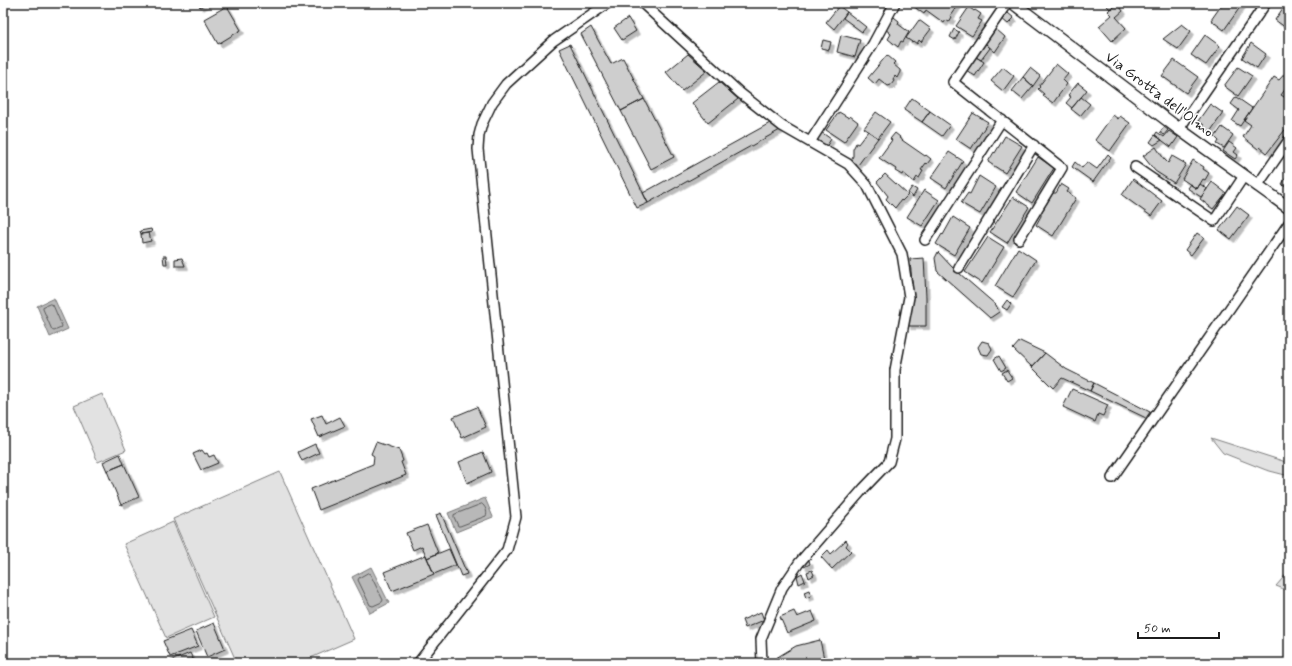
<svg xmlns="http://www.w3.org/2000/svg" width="1292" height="666" font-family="Mynerve,sans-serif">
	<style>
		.green { fill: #e2e2e2; stroke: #7f7f7f }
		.water { fill: #b8b8b8; stroke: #7a7a7a }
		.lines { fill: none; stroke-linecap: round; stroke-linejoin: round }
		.shore { stroke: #5a5a5a; stroke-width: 1 }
		.building { fill: #cecece; stroke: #1c1c1c; filter: url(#shadow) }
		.minor-casing { stroke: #1c1c1c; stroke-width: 12 }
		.tertiary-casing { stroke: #1c1c1c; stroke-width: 14 }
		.minor { stroke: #fff; stroke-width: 9 }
		.tertiary { stroke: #fff; stroke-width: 11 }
		.labels { text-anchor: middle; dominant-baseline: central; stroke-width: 3; stroke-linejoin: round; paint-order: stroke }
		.street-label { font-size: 15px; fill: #1c1c1c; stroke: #fff }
	</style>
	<defs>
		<filter id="shadow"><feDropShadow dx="3.5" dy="3.5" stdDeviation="0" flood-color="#0004"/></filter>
	</defs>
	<rect width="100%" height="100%" fill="#fff"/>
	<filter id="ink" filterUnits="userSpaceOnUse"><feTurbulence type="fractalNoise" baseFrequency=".025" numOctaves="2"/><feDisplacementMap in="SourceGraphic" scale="8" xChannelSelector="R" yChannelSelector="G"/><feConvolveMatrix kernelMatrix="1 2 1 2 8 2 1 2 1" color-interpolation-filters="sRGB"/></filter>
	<g filter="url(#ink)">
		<path class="green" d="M102,394L126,450L98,462L74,406Z
			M1211,438L1289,463V476L1266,470L1223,453Z
			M280,472L354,639L299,663H237L173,519Z
			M173,522L214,617L166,638L124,544Z
			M1289,571V591L1276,586Z"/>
		<path class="water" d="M54,298L68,329L50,337L37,306Z
			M485,498L493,517L456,532L448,513Z
			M371,567L389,603L370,613L352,577Z"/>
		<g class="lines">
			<path class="shore" d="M50,304L53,305L62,326L61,328L54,331L52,330L43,309V307Z
				M482,504C485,506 488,512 486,516L460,526H458L454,517V515Z
				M368,573L370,574L383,600L382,602L373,606L370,605L358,580L359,578Z"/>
		</g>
		<path class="building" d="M197,3H207L200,7Z
			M916,3H949L950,4L951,3H959L950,16L952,17L949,22L946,20L944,23L926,10L924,14L913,6Z
			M1108,3H1115L1116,4L1110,9L1106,5Z
			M1117,3L1123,11L1116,17L1126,28L1112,41L1099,26L1112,15L1108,11Z
			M1223,3H1243L1224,30L1211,20Z
			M227,6L241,30L218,44L204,19Z
			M839,6L847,12L834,29L826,22Z
			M969,7L974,11L975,10L981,14L978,19L982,21L972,36L956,26Z
			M1283,8L1289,12V30L1275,20Z
			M847,12L866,27L862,32L843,18Z
			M1008,13L1014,18L1008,24L1002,19Z
			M890,14L899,21L898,24L909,32L903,42L901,41L898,47L888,39L891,34L883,27Z
			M628,18L636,31L622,40L614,28Z
			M919,20L931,29L921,42L919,40L917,44L913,41L912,42L906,38Z
			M1182,24L1191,31L1178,49L1163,39Z
			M591,27L611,64L623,58L644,99L621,111L581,34Z
			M954,29L959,32L955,40L950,37Z
			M996,29L1005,37L995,52L985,43Z
			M841,35L860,40L855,57L837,52Z
			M1205,35L1220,46L1206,65L1191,55Z
			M823,40L831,42L829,50L821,48Z
			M985,43L990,48L981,60L976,57Z
			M1251,43L1266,54L1257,68L1242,58Z
			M570,44L648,203L637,208L559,49Z
			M688,54L707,71L682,91L666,72Z
			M887,55L895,62L893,64L900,70V72L897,78L895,76L893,79L894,81L891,85L888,86L879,79L875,84L868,78Z
			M976,57L984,62L975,76L966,70Z
			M1174,60L1198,77L1186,93L1162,76Z
			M1056,64L1068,74L1063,80L1067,84L1053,103L1043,96L1044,94L1038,89L1040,87L1039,86Z
			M1003,67L1014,76L1003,91L991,81Z
			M1238,67L1252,76L1238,96L1224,86Z
			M1030,68L1040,76L1033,86L1023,77Z
			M1289,69V88L1287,87L1281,95L1289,100V127L1288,126L1267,153L1260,147L1258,149L1243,137L1251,125L1244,120L1274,77L1279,80Z
			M1023,77L1033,86L1022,99L1012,91Z
			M719,82L738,99L708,123L692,103Z
			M1078,83L1087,90L1072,108L1066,103L1071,97L1068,95Z
			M1081,97L1090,104L1080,116L1071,109Z
			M1236,97L1252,108L1240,126L1232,121L1239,110L1231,104Z
			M912,98L930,111L922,122L904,110Z
			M644,99L674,157L651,169L621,111Z
			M1210,104L1223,113L1210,132L1203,127L1204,125L1198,121Z
			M930,111L950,125L942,136L922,122Z
			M839,112L849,118L850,116L858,122L844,142L826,130Z
			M876,112L890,122L878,138L864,128Z
			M973,113L988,122L971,149L956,139Z
			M1113,115L1118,119L1120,116L1130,123L1110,151L1095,140Z
			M770,123L780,130L648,203L643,193Z
			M1164,127L1168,130L1164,135L1160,132Z
			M1222,127L1233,135L1224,148L1217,144L1219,141L1215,137Z
			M868,131L878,138L858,165L851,160L853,156V149L856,143L858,144Z
			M1169,131L1178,137L1171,147L1155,135L1157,132L1164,137Z
			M821,132L831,139L826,147L816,140Z
			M895,133L900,137L899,138L925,156L926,155L931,159L927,164L926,163L921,170L923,171L919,178L917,177L914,182L903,173L902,175L895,171L896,169L879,158L892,140L890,139Z
			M1155,135L1162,140L1154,145L1150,142Z
			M1005,136L1022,146L1005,173L988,162L994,152L995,153Z
			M1229,142L1237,148L1234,152L1238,155L1235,159L1223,151Z
			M1156,147L1164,159L1168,163L1172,156L1186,164L1174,183L1155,171L1143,156Z
			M949,152L963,161L946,188L931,178Z
			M1108,154L1111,157L1093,182L1072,167L1075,162L1082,168L1087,162L1097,169Z
			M1038,157L1054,168L1032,203L1016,192Z
			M1193,160L1204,167L1203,169L1209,173L1205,180L1203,179L1197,189L1182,179Z
			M885,174L908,195L902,201L901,200L895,208L886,199L888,196L877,182Z
			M979,176L996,187L980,214L961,203L968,193L970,194Z
			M1286,178L1289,180V190L1282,184Z
			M1133,179L1162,201L1151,216L1122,195Z
			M1212,182L1226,193L1213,209L1200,199Z
			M1061,184L1069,189L1067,192L1076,198L1053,236L1036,225L1041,216V213L1053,193H1056Z
			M1190,184L1197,189L1200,184L1207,189L1201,197L1187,188Z
			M912,187L917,190L913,197L908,193Z
			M924,190L939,200L922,226L907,217Z
			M1013,197L1029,207L1007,243L990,232Z
			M1237,206L1249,215L1231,239L1219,230Z
			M953,217L970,228L954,255L936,244L942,234L943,235Z
			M151,229L152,232L141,234L140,231Z
			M149,233L151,241L142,243L141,234Z
			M1197,233L1204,238L1191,255L1185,250Z
			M988,237L1004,247L982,283L965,272Z
			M1018,248L1036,260L1013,297L995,286Z
			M938,252L952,267L996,305L999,312L990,318L937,271L935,258Z
			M163,256H166L167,264H164Z
			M182,258L185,266H175V259Z
			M924,258L926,297V326H907L913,296L910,259Z
			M1007,300L1011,304L1007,310L1002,307Z
			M982,341L989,343L992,349L988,355L981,354L978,347Z
			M1020,341L1045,353L1032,367L1013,349Z
			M1045,353L1066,369L1094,383L1090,391L1062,378L1053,388L1032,367Z
			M999,356L1006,368L1001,371L994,359Z
			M1007,370L1012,378L1007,381L1002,373Z
			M1094,383L1150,412L1146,418L1090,391Z
			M1072,389L1108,405L1103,416L1098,414L1095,422L1063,407Z
			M477,407L486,427L462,438L453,417Z
			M322,415L326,424L340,417L345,426L319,437L311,419Z
			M376,442L399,450L403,461L401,462L406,475L319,510L311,489L373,464L374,456L371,454Z
			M315,444L319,453L302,461L298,452Z
			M202,450L205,454L207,453L209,457L214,455L218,463L201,470L193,454Z
			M483,452L491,472L467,483L459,462Z
			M120,454L124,464L107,471L103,462Z
			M124,464L139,497L121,505L107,471Z
			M441,513L467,574L461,576L436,515Z
			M427,525L438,553L427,558L422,546L413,550L406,533Z
			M846,540L848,543L846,546L851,551L832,569L821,557L828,550L831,554Z
			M449,549L456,565L434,574L427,558Z
			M426,555L434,574L392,591L384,572Z
			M809,560L810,564L804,567L802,564Z
			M812,570L814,575L809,578L807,572Z
			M802,573L805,581L799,584L797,576Z
			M809,590L811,596L806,598L804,592Z
			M794,611L797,617L812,611L816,621L787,633L780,617Z
			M761,612L764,620L745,628L742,620Z
			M214,623L225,649L207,657L196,631Z
			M191,630L198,646L170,657L163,641Z
			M820,640L824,659L810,663H800L799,660L794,663H778L776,658L796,646Z
			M190,653L195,663H172L171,661Z"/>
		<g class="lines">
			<defs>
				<path id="minor" d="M642,3L740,93L782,126L848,164L867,185L902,254L909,297L895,370V439L889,462L864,488L799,563L782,588L761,639L762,663
					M1007,3L953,82L1062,168L1019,239
					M1179,129L1266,3
					M810,142L873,44L895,3
					M1135,167L1214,221L1244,176
					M1257,186L1289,140
					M925,240L1002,120
					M959,268L1034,145
					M1112,478L1289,223
					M418,663L507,550L516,517L478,149L479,135L482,124L492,103L506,84L553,41L608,3"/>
				<path id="tertiary" d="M1013,3L1179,129L1289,208"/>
			</defs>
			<use href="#minor" class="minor-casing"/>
			<use href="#tertiary" class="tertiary-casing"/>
			<use href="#minor" class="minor"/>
			<use href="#tertiary" class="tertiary"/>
		</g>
	</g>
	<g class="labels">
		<g class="street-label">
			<text transform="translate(1159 95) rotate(37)">Via Grotta dell'Olmo</text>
		</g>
	</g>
	<rect width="1292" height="666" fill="none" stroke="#fff" stroke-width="16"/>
	<rect x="8" y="8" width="1276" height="650" fill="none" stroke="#1c1c1c" stroke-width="1.5" filter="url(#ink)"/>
	<path d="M1138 632v6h81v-6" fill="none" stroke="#1c1c1c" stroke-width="2"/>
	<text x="1144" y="632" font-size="12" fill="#1c1c1c" stroke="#ffffff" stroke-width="3" paint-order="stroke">50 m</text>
</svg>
